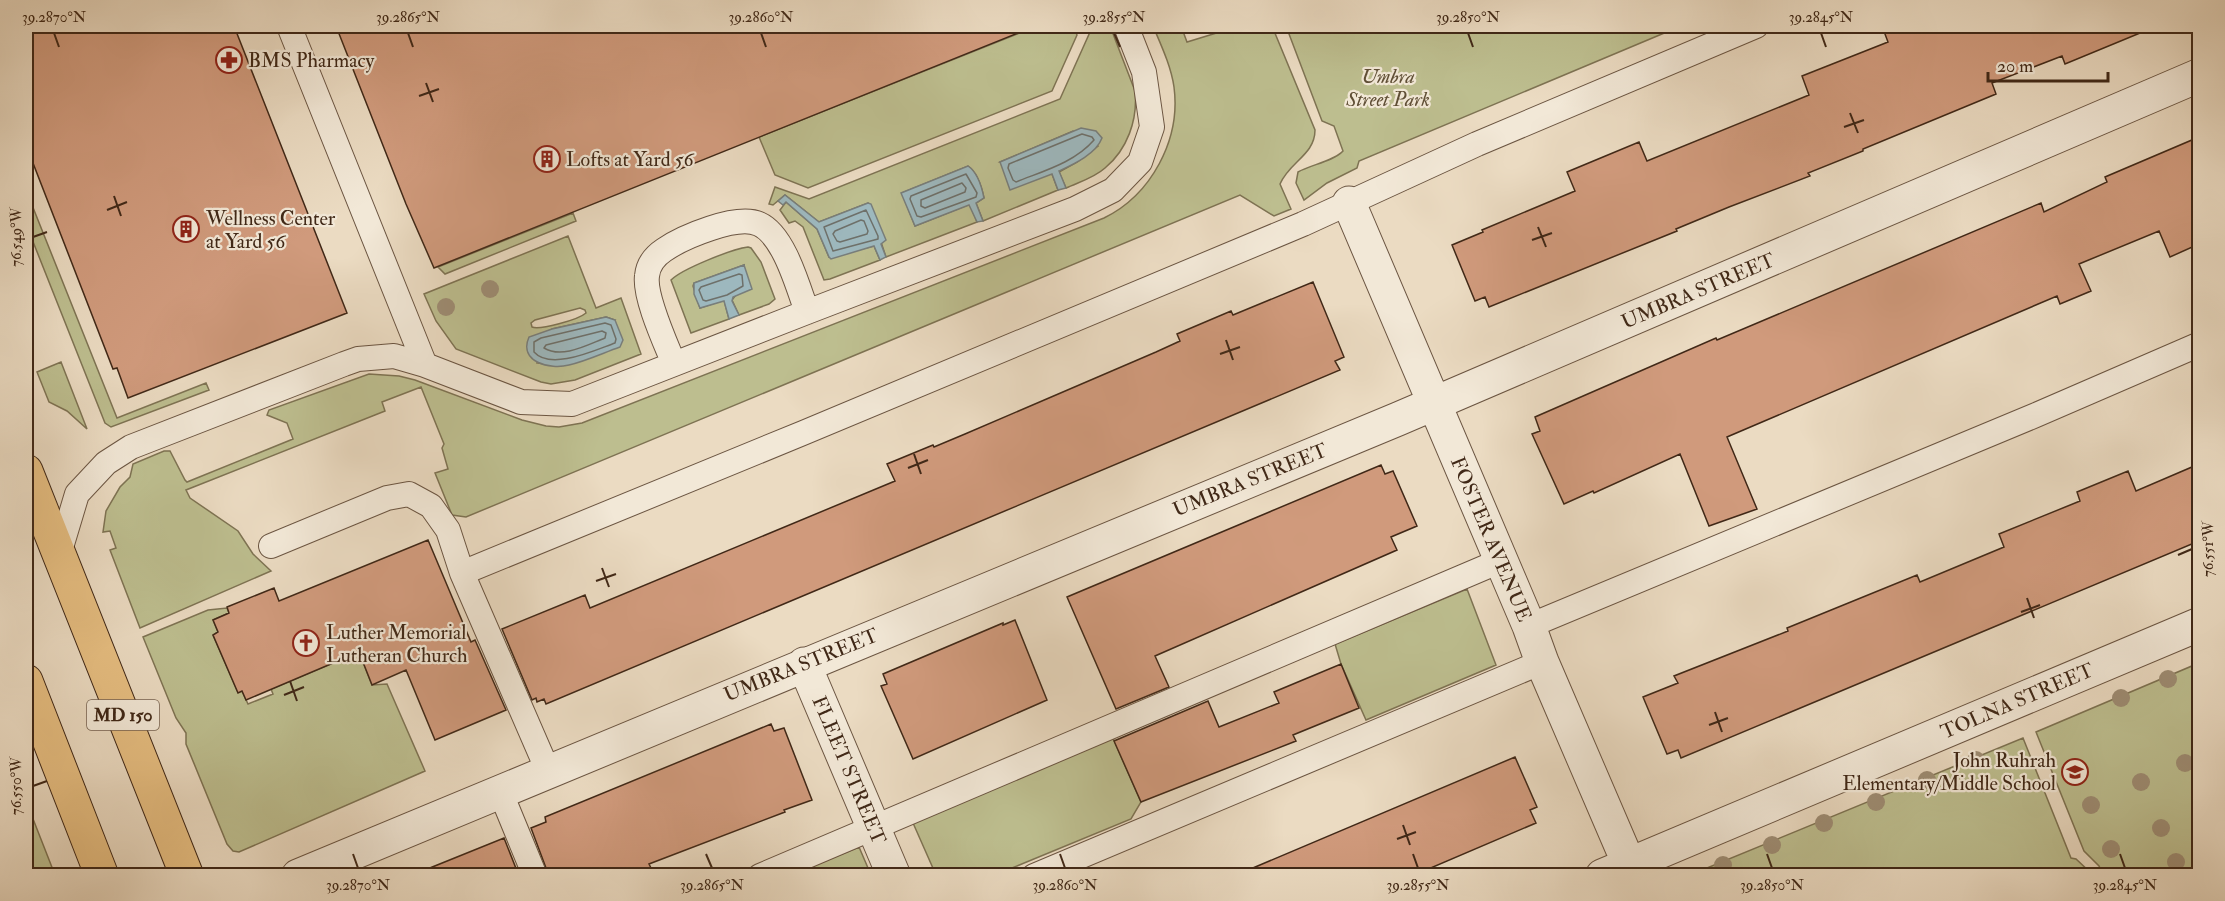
<svg xmlns="http://www.w3.org/2000/svg" width="2225" height="901" font-family="'IM FELL Double Pica',serif">
	<style>
		.green { fill: #bdbe8f; stroke: #7e7353; stroke-width: 1.5; fill-rule: evenodd }
		.water { fill: #9db8be; stroke: #787e7b; stroke-width: 1.5 }
		.lines { fill: none; stroke-linecap: round; stroke-linejoin: round }
		.shore { stroke: #6e706a; stroke-width: 1.5 }
		.building { fill: #d09a7c; stroke: #402817; stroke-width: 1.5 }
		.service-casing { stroke: #6b5542; stroke-width: 26 }
		.minor-casing { stroke: #6b5542; stroke-width: 35 }
		.primary-casing { stroke: #402817; stroke-width: 35 }
		.service { stroke: #f2e8d7; stroke-width: 24 }
		.minor { stroke: #f2e8d7; stroke-width: 33 }
		.primary { stroke: #e6be81; stroke-width: 33 }
		.tree { fill: #9e8d74 }
		.ticks { fill: none; stroke: #402817; stroke-width: 2 }
		.labels { text-anchor: middle; dominant-baseline: central; stroke-width: 4.5; stroke-linejoin: round; paint-order: stroke }
		.shield { fill: #f2e8d7; stroke: #756251; stroke-width: 1.5 }
		.shield-label { font-size: 18px; font-weight: bold; fill: #402817 }
		.poi-label { font-size: 20px; fill: #402817; stroke: #f2e8d7; text-anchor: start }
		.park-label { font-size: 20px; font-style: italic; fill: #5f4e35; stroke: #f2e8d7 }
		.street-label { font-size: 20px; fill: #402817; stroke: #f2e8d7 }
		.neatline { fill: none; stroke: #402817; stroke-width: 2 }
		.ticks-label { font-size: 15px; text-anchor: middle; fill: #402817 }
	</style>
	<rect width="100%" height="100%" fill="#ebdbc2"/>
	<filter id="stains"><feTurbulence type="fractalNoise" baseFrequency=".00333" numOctaves="4"/><feColorMatrix values="0 0 0 0 .2 0 0 0 0 .09 0 0 0 0 .02 0 0 0 .5 -.17"/></filter>
	<radialGradient id="worn" r=".72"><stop offset=".6" stop-color="#630" stop-opacity="0"/><stop offset="1" stop-color="#630" stop-opacity=".3"/></radialGradient>
	<path class="green" d="M1037,26H1073L1077,35L1052,91L808,188L775,175L759,137Z
		M1087,26H1110L1135,91C1138,120 1127,150 1105,168C1094,178 1079,182 1066,188L1059,172L1077,162L1098,146L1073,131L1000,162L1052,174L1058,190L983,221L976,203L984,198C982,188 977,172 968,166L902,193L915,226L970,204L977,222L886,257L868,203L819,222L785,195L773,205L769,204L775,187L809,199L1060,99L1090,32Z
		M1153,26H1181L1187,42L1223,31L1221,26H1272L1315,130C1315,155 1289,162 1280,184L1291,209L1274,216L1240,195L466,517L452,515L435,473L448,469L442,448L444,444L421,387L382,402L385,411L186,490L190,498L238,531L253,554L271,571L140,628L110,550L116,548L110,531L103,532L106,511L120,487L130,477L133,464L164,451H170L185,480L187,482L293,439L287,423L267,415L269,410L369,374L399,376L415,380L522,420L546,426L559,427L582,423L1104,218C1151,195 1181,140 1174,87C1171,66 1161,45 1153,26Z
		M1286,26H1681L1359,161L1357,168L1327,183L1304,200L1296,183L1298,172C1310,165 1334,161 1343,151L1334,126L1322,121Z
		M26,190L117,418L206,383L209,390L111,427L105,423L26,224Z
		M786,202L817,229L829,257L874,246L880,260L830,279L824,280L803,227L795,221L789,223L780,210Z
		M573,213L576,221L445,274L438,267Z
		M568,236L596,308L621,298L641,354L575,380L551,384L541,382L456,349L436,321L424,294ZM580,308L585,310L586,313C578,320 540,330 532,327L531,323L535,320ZM606,317L615,320L561,366L537,363L552,329Z
		M748,247L751,248L761,262L775,299L769,304L739,315L732,300L736,295L744,265L694,283L693,286L700,308L724,300L729,319L691,333L671,280C682,269 732,249 748,247Z
		M61,362L87,429L67,411L49,402L37,372Z
		M1467,589L1496,665L1366,720L1341,664L1335,644Z
		M227,608L229,613L213,620L218,632L213,635L238,692L242,691L248,704L273,694L271,689L359,652L372,685L387,684L425,771L239,852L233,851L227,844L186,744V733L176,718L143,637L208,610Z
		M2199,663V875H2103L2099,866L2084,851L2036,732Z
		M1113,738L1141,802L1131,819L995,875H936L913,823Z
		M2023,738L2071,858L2076,859L2093,875H1690Z
		M26,801L55,875H26Z
		M859,847L871,875L788,876Z"/>
	<path class="water" d="M1081,128L1096,131L1102,138C1096,154 1074,164 1059,171L1066,188L1058,190L1052,174L1010,190L1000,162Z
		M968,166C977,172 982,188 984,198L976,203L983,221L977,222L969,205L915,226L901,193Z
		M785,195L819,222L868,203L871,204L886,240L881,244L886,257L880,260L874,246L831,259L829,257L817,229L786,202L783,205L778,201Z
		M744,265L752,289L733,297L732,301L739,315L729,319L724,301L700,308L694,294V283Z
		M606,317L615,320L623,340L620,347C603,353 586,361 569,365C550,370 518,362 529,337L552,329Z"/>
	<g class="lines">
		<path class="shore" d="M1082,134L1092,137L1094,140C1074,163 1043,171 1016,182L1013,180L1008,168L1009,164Z
			M966,174L977,193L976,197L921,217L917,216L910,199L911,196Z
			M962,183L966,188L965,192L925,208L921,206V200Z
			M866,210L878,236V239L833,251L824,227Z
			M861,220L864,221L868,231L867,234L840,242L837,241L833,234L835,231Z
			M739,274L742,275L743,286L727,295L706,301L703,300L699,290L701,287Z
			M605,323L611,325L616,339L615,343C595,350 551,371 534,352V342L541,338Z
			M602,331L606,333L605,338C587,345 562,359 544,348L546,345Z"/>
	</g>
	<path class="building" d="M26,26H234L347,313L128,398L117,368L113,369L26,145Z
		M336,26H1033V27L434,268L406,204Z
		M1882,26H2157L2065,64L2062,56L1992,83L1996,94L1863,149V151L1808,173L1810,176L1729,207L1676,229L1677,231L1489,307L1485,297L1475,301L1452,245L1483,232L1482,230L1575,191L1567,172L1639,142L1647,161L1809,95L1802,76L1888,42Z
		M2199,137V244L2170,257L2159,231L2079,264L2091,291L2060,304L2057,296L1727,437L1757,509L1709,526L1680,454L1594,493L1593,491L1564,504L1532,434L1540,431L1535,417L1716,338L1717,340L2041,203L2044,212L2107,182L2105,177Z
		M1313,282L1344,357L1335,361L1340,370L546,704L544,699L537,702L536,698L532,700L502,629L585,595L590,608L895,481L887,464L933,445L934,447L965,434L1156,352L1180,341L1177,334L1231,311L1233,315Z
		M2199,464V541L1681,758L1678,750L1667,754L1643,697L1678,683L1674,676L1788,631L1787,628L1917,575L1920,582L2004,547L1999,534L2080,501L2077,492L2128,471L2136,491Z
		M1381,465L1385,474L1393,471L1417,526L1391,537L1397,550L1155,656L1169,687L1116,709L1067,597Z
		M428,540L471,642L475,640L506,710L435,740L406,670L372,685L359,652L246,700L242,691L238,693L213,635L218,632L213,620L229,613L227,607L274,588L279,601Z
		M1015,620L1047,700L913,759L881,686L887,684L883,674L1003,623V625Z
		M1341,664L1359,708L1293,735L1296,741L1141,802L1114,741L1208,701L1219,727L1279,703L1274,692Z
		M771,724L774,731L784,728L812,800L784,810L785,812L649,864L651,868L631,876H549L531,828L546,822L545,817Z
		M1515,757L1537,807L1530,810L1536,823L1412,876H1234Z
		M504,838L519,876H416L415,874Z"/>
	<g class="lines">
		<defs>
			<path id="service" d="M289,26L425,365
				M674,364C666,344 644,297 647,276C648,265 655,256 664,250C683,237 737,214 759,224C784,235 798,287 807,312
				M271,546L387,498L409,494L431,506L448,530L462,573L548,771
				M59,554L77,494L106,463L131,447L344,364L358,359L394,356L425,365L521,402L572,404L807,312L1075,209L1113,190L1140,162L1152,127L1144,72L1126,26
				M462,573L803,433L1303,224L1477,144L1756,26
				M1529,626L2036,415L2200,344
				M500,791L535,876
				M760,876L1500,561
				M1034,876L1542,662"/>
			<path id="minor" d="M1349,203L1529,626L1542,662L1634,876
				M804,664L894,876
				M298,876L1398,419L2200,75
				M1602,876L2200,624"/>
			<path id="primary" d="M26,471L187,876
				M26,681L102,876"/>
		</defs>
		<use href="#service" class="service-casing"/>
		<use href="#minor" class="minor-casing"/>
		<use href="#primary" class="primary-casing"/>
		<use href="#service" class="service"/>
		<use href="#minor" class="minor"/>
		<use href="#primary" class="primary"/>
	</g>
	<g class="tree">
		<circle cx="490" cy="289" r="9"/>
		<circle cx="446" cy="307" r="9"/>
		<circle cx="2168" cy="679" r="9"/>
		<circle cx="2121" cy="698" r="9"/>
		<circle cx="1976" cy="760" r="9"/>
		<circle cx="2185" cy="763" r="9"/>
		<circle cx="1927" cy="780" r="9"/>
		<circle cx="2141" cy="782" r="9"/>
		<circle cx="1876" cy="802" r="9"/>
		<circle cx="2091" cy="805" r="9"/>
		<circle cx="1824" cy="823" r="9"/>
		<circle cx="2161" cy="828" r="9"/>
		<circle cx="1772" cy="845" r="9"/>
		<circle cx="2111" cy="849" r="9"/>
		<circle cx="2176" cy="862" r="9"/>
		<circle cx="1723" cy="865" r="9"/>
	</g>
	<path class="ticks" d="M54,33L59,47M408,33L413,47M761,33L766,47M1114,33L1120,47M1468,33L1473,47M1821,33L1826,47M426,83L433,102M419,96L439,89M1850,113L1858,133M1844,127L1864,120M114,196L121,216M107,210L127,202M1538,227L1546,247M33,237L47,232M1532,240L1552,233M1226,340L1233,360M1220,354L1240,347M914,454L921,474M908,468L928,460M2178,555L2192,549M602,568L609,587M596,581L616,574M2027,598L2034,618M2021,612L2040,605M290,681L297,701M284,695L304,687M1715,712L1722,732M1709,725L1728,718M33,786L47,781M1403,825L1410,845M1397,839L1416,832M353,854L358,868M706,854L712,868M1060,854L1065,868M1413,854L1418,868M1767,854L1772,868M2120,854L2125,868"/>
	<defs>
		<symbol id="pharmacy-ring" viewBox="-11 -11 22 22"><circle r="9.5" fill="#f2e8d7" stroke="#8f2418" stroke-width="1.5"/><path d="M-2-6h4v4h4v4h-4v4h-4v-4h-4v-4h4Z" fill="#8f2418"/></symbol>
		<symbol id="building-ring" viewBox="-11 -11 22 22"><circle r="9.5" fill="#f2e8d7" stroke="#8f2418" stroke-width="1.5"/><path d="M-4-6H4V6H1V3H-1V6H-4ZM-2.5-4.3h1.7v1.8h-1.7ZM.8-4.3h1.7v1.8H.8ZM-2.5-1h1.7V.8h-1.7ZM.8-1h1.7V.8H.8Z" fill="#8f2418"/></symbol>
		<symbol id="church-ring" viewBox="-11 -11 22 22"><circle r="9.5" fill="#f2e8d7" stroke="#8f2418" stroke-width="1.5"/><path d="M-1.2-6h2.4v3.5h3.3v2.4h-3.3V6h-2.4V-.1h-3.3v-2.4h3.3Z" fill="#8f2418"/></symbol>
		<symbol id="school-ring" viewBox="-11 -11 22 22"><circle r="9.5" fill="#f2e8d7" stroke="#8f2418" stroke-width="1.5"/><path d="M0-5L7-2L0 1L-7-2ZM-4 1L0 2.5L4 1V4Q0 6-4 4Z" fill="#8f2418"/></symbol>
	</defs>
	<g fill-rule="evenodd">
		<use href="#pharmacy-ring" x="214" y="45" width="30" height="30"/>
		<use href="#building-ring" x="532" y="144" width="30" height="30"/>
		<use href="#building-ring" x="171" y="214" width="30" height="30"/>
		<use href="#church-ring" x="291" y="628" width="30" height="30"/>
		<use href="#school-ring" x="2060" y="757" width="30" height="30"/>
	</g>
	<g class="labels">
		<rect class="shield" x="87" y="700" width="72" height="30" rx="4.5"/>
		<g class="shield-label">
			<text x="123" y="715">MD 150</text>
		</g>
		<g class="poi-label">
			<text x="248" y="60">BMS Pharmacy</text>
			<text x="566" y="159">Lofts at Yard 56</text>
			<text x="206" y="218">Wellness Center<tspan x="206" dy="23">at Yard 56</tspan></text>
			<text x="326" y="632">Luther Memorial<tspan x="326" dy="23">Lutheran Church</tspan></text>
			<text x="2056" y="760" text-anchor="end">John Ruhrah<tspan x="2056" dy="23">Elementary/Middle School</tspan></text>
		</g>
		<g class="park-label">
			<text x="1388" y="76">Umbra<tspan x="1388" dy="23">Street Park</tspan></text>
		</g>
		<g class="street-label">
			<text transform="translate(1698 291) rotate(-23)">UMBRA STREET</text>
			<text transform="translate(1250 480) rotate(-22)">UMBRA STREET</text>
			<text transform="translate(1491 539) rotate(67)">FOSTER AVENUE</text>
			<text transform="translate(801 665) rotate(-22)">UMBRA STREET</text>
			<text transform="translate(2017 701) rotate(-23)">TOLNA STREET</text>
			<text transform="translate(849 770) rotate(67)">FLEET STREET</text>
		</g>
	</g>
	<rect width="2225" height="901" fill="none" stroke="#ebdbc2" stroke-width="66"/>
	<path d="M1988 72v9h120v-9" fill="none" stroke="#402817" stroke-width="3"/>
	<text x="1997" y="72" font-size="18" fill="#402817" stroke="#f2e8d7" stroke-width="4.5" paint-order="stroke">20 m</text>
	<rect x="33" y="33" width="2159" height="835" class="neatline"/>
	<g class="ticks-label">
		<text x="54" y="22">39.2870°N</text>
		<text x="408" y="22">39.2865°N</text>
		<text x="761" y="22">39.2860°N</text>
		<text x="1114" y="22">39.2855°N</text>
		<text x="1468" y="22">39.2850°N</text>
		<text x="1821" y="22">39.2845°N</text>
		<text transform="translate(16 237) rotate(-90)" y="5">76.549°W</text>
		<text transform="translate(2208 549) rotate(-90)" y="5">76.551°W</text>
		<text transform="translate(16 786) rotate(-90)" y="5">76.550°W</text>
		<text x="358" y="890">39.2870°N</text>
		<text x="712" y="890">39.2865°N</text>
		<text x="1065" y="890">39.2860°N</text>
		<text x="1418" y="890">39.2855°N</text>
		<text x="1772" y="890">39.2850°N</text>
		<text x="2125" y="890">39.2845°N</text>
	</g>
	<rect width="100%" height="100%" filter="url(#stains)"/>
	<rect width="100%" height="100%" fill="url(#worn)"/>
</svg>
